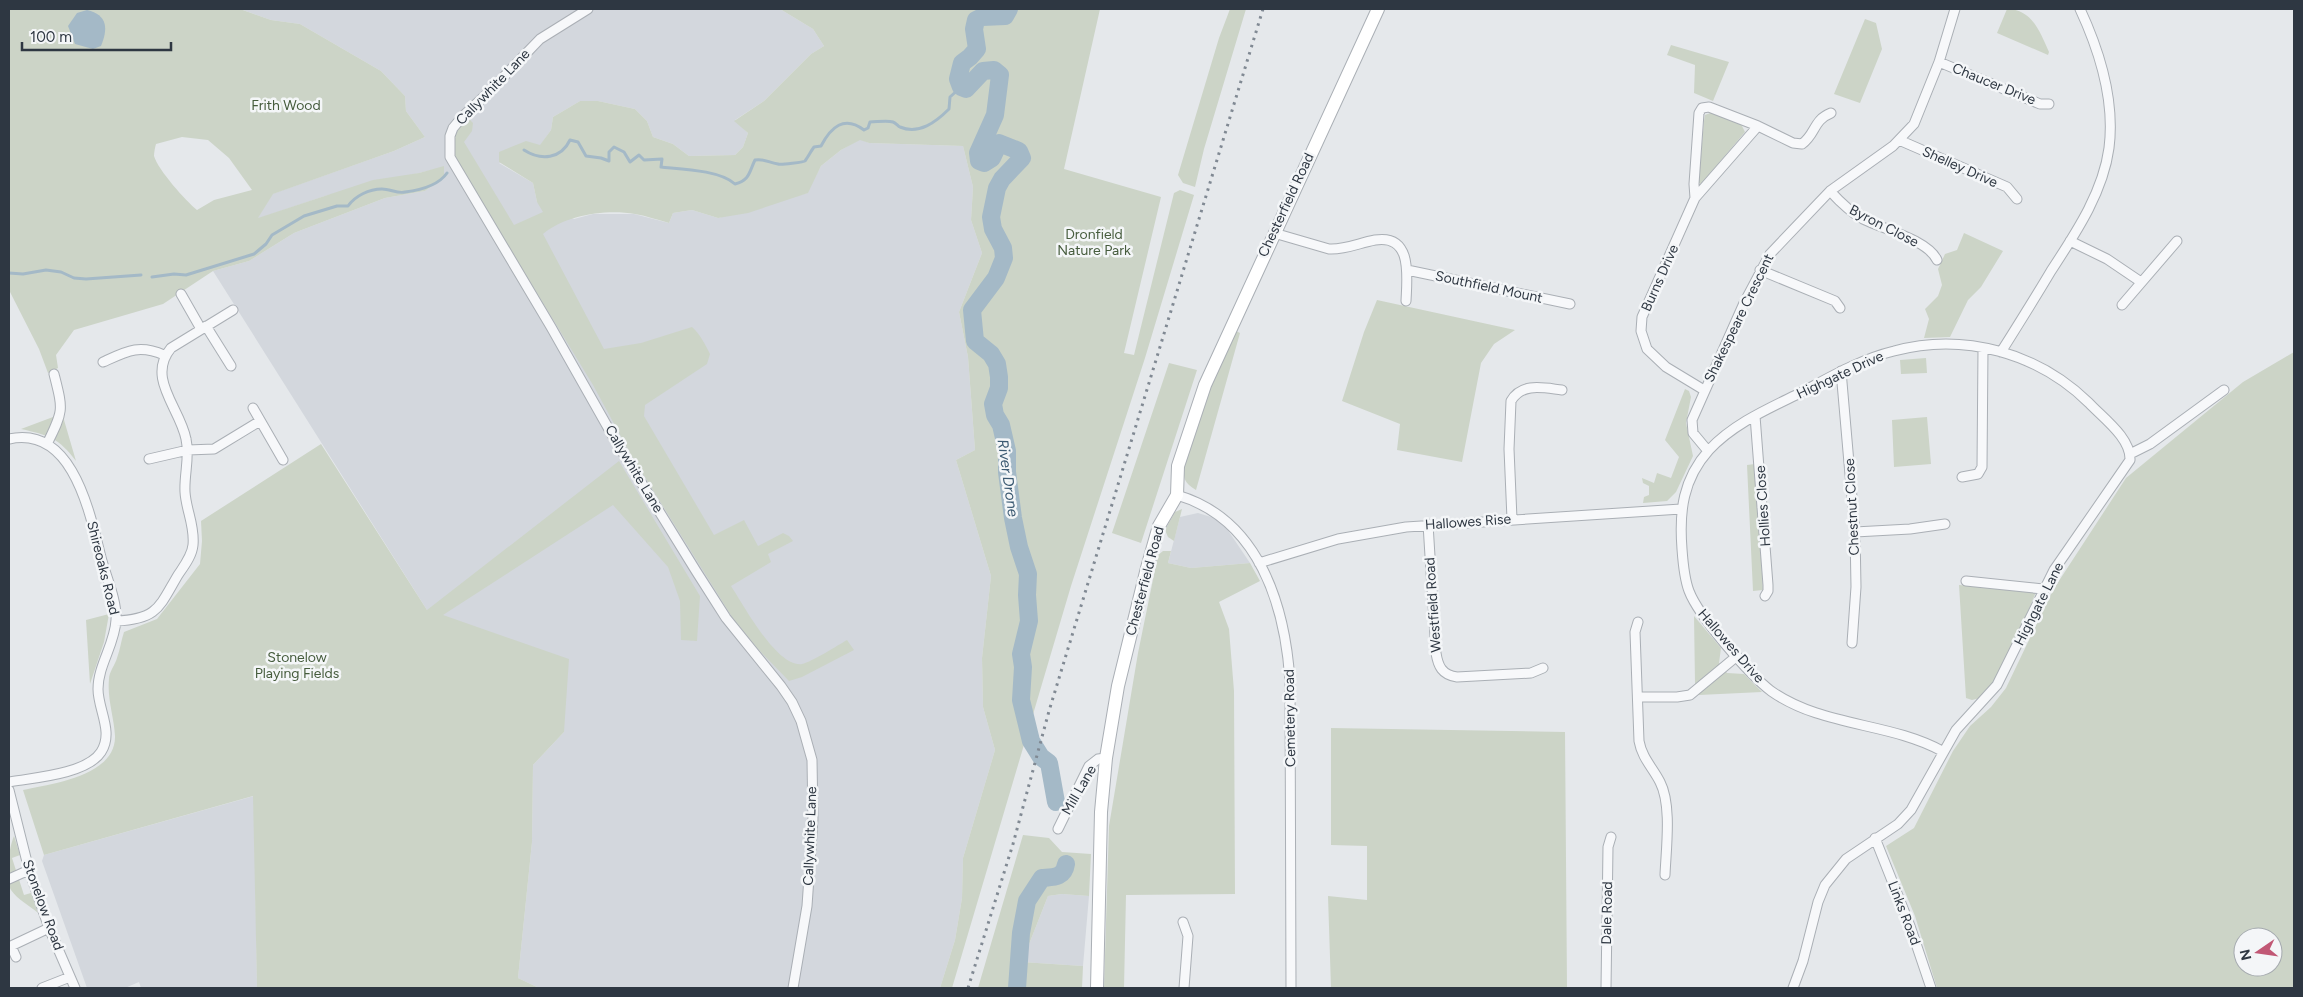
<svg xmlns="http://www.w3.org/2000/svg" width="2303" height="997" font-family="Figtree,sans-serif">
	<style>
		.built { fill: #d3d7dd }
		.green { fill: #ccd4c7; fill-rule: evenodd }
		.water { fill: #a4b9c7 }
		.lines { fill: none; stroke-linecap: round; stroke-linejoin: round }
		.stream { stroke: #a4b9c7; stroke-width: 3 }
		.river { stroke: #a4b9c7; stroke-width: 18 }
		.street-casing { stroke: #aaafb5; stroke-width: 11 }
		.secondary-casing { stroke: #aaafb5; stroke-width: 14 }
		.street { stroke: #f7f8fa; stroke-width: 9 }
		.secondary { stroke: #fff; stroke-width: 12 }
		.rail { stroke: #808993; stroke-width: 3; stroke-dasharray: 2.5 5; stroke-linecap: butt }
		.labels { text-anchor: middle; dominant-baseline: central; stroke-width: 5; stroke-linejoin: round; paint-order: stroke }
		.street-label { font-size: 14px; fill: #2e3742; stroke: #f4f6f8 }
		.park-label { font-size: 14px; fill: #465c3d; stroke: #f4f6f8 }
		.water-label { font-size: 15px; font-style: italic; fill: #3c5a72; stroke: #f4f6f8 }
	</style>
	<rect width="100%" height="100%" fill="#e5e8eb"/>
	<path class="built" d="M240,9H780L813,29L824,46L811,54L764,101L735,120L748,133L743,147L735,155L689,156L673,144L653,137L647,121L635,109L598,101H580L553,117L551,130L540,146L499,163L533,183L537,202L574,219L593,214H634L669,223L673,213L692,210L718,218L807,193L821,166L841,150L860,139L869,143L963,146L973,187L971,220L982,253L959,312L968,357L975,450L956,460L991,576L982,658L983,707L995,750L963,858L962,898L955,940L940,988H539L518,978L532,842L533,765L564,732L427,610L213,271L249,261L294,233L385,198L425,191L444,176V167L325,196L257,219L272,194L394,151L425,137L406,111L405,96L381,71L300,24L271,20Z
		M1198,513L1221,520L1250,563L1191,568L1168,563L1180,517Z
		M254,796L257,988H141L139,982L125,988H87L42,861L44,855Z
		M1062,894L1089,896L1083,966L1022,962L1048,896Z"/>
	<path class="green" d="M9,9H240L271,20L300,24L381,71L405,96L406,111L425,137L394,151L273,194L258,218L373,180L419,173L444,166V177L425,191L385,198L294,233L249,261L213,271L163,304L74,330L56,355L58,368L48,373L39,349L9,290ZM182,137L208,140L229,158L252,190L214,200L197,210C186,201 158,170 154,156C154,153 155,147 156,144Z
		M780,9H1100L1064,169L1161,197L1124,353L1134,355L1174,193L1180,190L1194,195L1145,358L1071,586L952,988H940L955,940L962,898L963,858L995,750L983,707L982,658L991,576L956,460L975,450L968,357L959,312L982,253L971,220L973,187L963,146L869,143L860,140L841,150L821,166L808,193L748,213L718,218L692,210L673,213L669,223C658,220 647,216 635,214C606,209 566,215 543,234L604,349L641,343L692,327C700,334 705,344 710,354L707,364L645,405L644,416L714,535L744,520L758,546L783,533L789,536L793,541L768,554L771,562L731,586C743,604 777,668 802,664C812,662 838,645 847,640L854,650L802,677L789,681L758,649L732,617L631,455L593,385L457,162L453,149V132L467,117L473,123L472,131L464,142L514,225L543,212L537,202L533,183L499,162V152L526,141L540,145L551,130L553,117L580,101H598L635,109L647,121L653,137L673,144L689,156L735,155L743,147L748,133L734,121L764,101L811,54L824,46L813,29Z
		M1230,9H1246L1204,149L1195,187L1183,183L1178,175L1219,38Z
		M2007,9C2032,9 2040,32 2049,52L2048,55L1997,33Z
		M1865,19L1876,23L1882,49L1860,103L1834,94Z
		M1671,45L1729,62L1713,101L1694,93L1695,65L1667,55Z
		M1713,112L1741,124L1745,132L1701,184L1699,183V179L1704,121L1705,115Z
		M1964,233L2003,251L1981,287L1968,300L1950,337L1924,338L1929,319L1925,309L1938,296L1942,285L1938,269L1945,254L1957,250Z
		M1377,300L1515,330L1494,344L1481,363L1462,462L1397,450L1400,424L1342,401L1364,332Z
		M1236,331L1240,333L1196,490C1191,487 1185,483 1184,476C1180,449 1224,359 1236,331Z
		M2294,352V988H1937L1915,916L1886,846L1914,828L1953,751L1970,726L1991,707L2006,688L2053,590L2126,478L2243,382ZM2243,937H2273V967H2243Z
		M1926,358L1927,373L1901,374L1900,360Z
		M1169,363L1197,370L1141,543L1112,533Z
		M1685,389L1689,391L1691,397L1686,423L1693,456L1676,492L1667,501L1643,503L1644,497L1649,495V486L1643,483L1642,478L1654,483L1657,473L1671,478L1679,457L1665,440Z
		M61,414L64,420L76,461C59,438 48,435 21,429Z
		M1927,417L1931,464L1894,467L1892,420Z
		M321,444L427,610L619,461L700,596L697,641L681,640L680,601L668,567L613,505L443,615L569,659L564,732L533,765L532,842L518,978L539,988H257L253,796L44,855L23,790C51,784 116,776 115,736C114,717 107,699 109,679C109,672 115,665 117,658C120,650 121,641 124,632L157,619L200,564L202,541L201,521Z
		M1755,464L1763,590L1753,591L1747,465Z
		M1182,509L1174,541L1168,537L1165,530L1175,512Z
		M1163,551H1171L1168,563L1191,568L1250,563L1260,581L1219,602L1229,629L1234,691L1235,894L1126,895L1124,988H1104L1109,826L1138,653L1158,555Z
		M1959,585L2036,592L2008,660L1997,679L1980,698L1972,700L1966,698Z
		M109,614L104,642L90,684L86,620Z
		M1694,616L1721,648L1719,663L1727,673L1744,674L1762,692L1699,695L1695,683Z
		M1331,728L1565,732L1567,988H1331L1328,896L1367,900V846L1331,845Z
		M1023,835L1049,838L1062,852L1091,854L1089,896L1062,894L1048,896L1022,962L1083,966L1082,988H978Z
		M14,836L20,855L12,858L24,895L31,893L38,913C30,906 17,899 11,890C4,878 9,848 14,836Z"/>
	<path class="water" d="M87,10C108,15 108,29 101,46L93,49L75,44L68,26L77,13Z"/>
	<g class="lines">
		<path class="stream" d="M524,150C541,161 561,159 570,140L578,142L586,156L601,158L609,161V152L614,147L624,152L630,162L639,155L644,160L662,159L661,167C680,169 720,170 735,184C750,180 749,172 755,160C764,158 769,163 778,164C781,165 804,162 805,161C808,157 811,151 814,147L821,146C831,127 844,115 864,130L868,128L870,122C877,122 887,120 893,122C896,123 898,126 900,127C919,135 936,122 949,109L950,97L961,87
			M9,273L23,274L46,270L61,272L74,278L86,279L141,275
			M152,277L174,274L186,275L254,254L266,244L272,235L304,216L337,206H348C355,196 369,189 382,189C390,189 398,194 405,192C421,190 438,186 447,173"/>
		<path class="river" d="M1009,9L1005,16L982,17L976,20L974,29L977,49L970,57L962,63L958,79L961,87L966,89L983,71L994,70L1000,75L995,115L978,153L979,161L984,163L992,158L999,143L1019,151L1022,158L1002,179L997,188L991,217L993,229L1003,248L1004,258L996,278L972,310L975,341L991,354L997,364L999,377V388L993,404L995,415L1001,425L1007,451V472L1013,518L1019,547L1028,574L1027,595L1029,621L1021,654L1023,667L1021,700L1031,741L1041,757L1049,763L1056,802
			M1017,988L1021,933L1027,901L1042,878C1053,877 1064,878 1066,864"/>
		<defs>
			<path id="street" d="M588,9L540,39L491,90L463,116L453,128L450,136V157L551,327L615,440L696,571L726,618L781,686L792,702L801,721L812,760L813,819L807,906L793,988
				M1939,62L2040,104H2049
				M1899,140L2007,187L2017,199
				M1830,191C1840,202 1850,212 1863,219C1883,229 1928,240 1937,260
				M1695,198L1694,184L1699,113L1702,108L1709,107L1758,126
				M1274,233L1329,249C1345,250 1359,243 1375,240C1413,234 1407,277 1406,301
				M2070,241L2107,259L2141,282
				M1407,270L1570,304
				M1760,270L1835,301L1840,308
				M181,294L201,329
				M2122,305L2177,241
				M206,326L231,366
				M2001,352C2018,325 2035,298 2051,271C2075,234 2103,193 2109,148C2115,101 2100,52 2080,9
				M103,362C127,351 139,344 164,355
				M1841,371L1855,532L1856,587L1852,643
				M1704,390L1666,367L1647,349L1641,331L1642,317L1695,198L1758,126L1793,143L1802,144C1816,134 1813,120 1831,113
				M253,408L283,460
				M1755,416L1768,585V591L1765,596
				M9,439C74,425 90,515 102,561C107,579 117,601 116,620C115,644 98,665 98,689C98,710 114,732 101,752C87,774 33,778 9,782
				M47,444C64,410 63,410 54,374
				M1708,451L1693,433L1692,420L1744,303L1770,254L1830,191L1893,146L1914,124L1939,62L1955,9
				M2130,454L2150,444L2224,390
				M149,459L188,450L214,449L260,421
				M1962,477L1978,474L1982,467L1983,349
				M1177,495C1259,519 1285,605 1290,681L1291,988
				M1512,519L1509,449L1511,401C1522,382 1544,388 1562,390
				M1428,524L1436,653C1438,666 1442,675 1457,677L1531,673L1543,668
				M1855,532L1910,529L1945,524
				M1259,563L1338,539L1406,527L1681,509
				M1966,581L2043,589
				M116,621C158,619 159,607 178,575C184,566 192,556 193,545C195,526 186,510 185,492C184,474 190,457 186,439C180,408 146,378 171,348L233,310
				M1638,622L1635,632L1639,741C1642,758 1653,768 1660,782C1672,805 1666,849 1665,875
				M1638,697H1677L1690,695L1737,656
				M9,790L29,870L49,928L75,988
				M1058,829L1089,766L1098,759L1106,758
				M1875,838L1910,926L1931,988
				M9,879L29,870
				M1183,922L1188,936L1184,988
				M16,957L11,946L49,928
				M42,988L70,977
				M1606,988L1608,847L1611,837
				M1793,988L1803,961L1818,902L1825,885L1846,859L1898,824L1911,810L1956,730L1997,685L2054,570L2130,460C2131,438 2103,418 2089,403C2038,353 1964,332 1894,351C1861,359 1832,376 1802,392C1770,408 1734,423 1709,450C1683,479 1679,511 1682,549C1683,563 1684,578 1689,591C1699,617 1749,674 1771,691C1822,727 1889,722 1942,751"/>
			<path id="secondary" d="M1097,988L1101,812L1106,758L1118,686L1147,568L1159,526L1177,495L1178,466L1205,385L1378,9"/>
		</defs>
		<use href="#street" class="street-casing"/>
		<use href="#secondary" class="secondary-casing"/>
		<use href="#street" class="street"/>
		<use href="#secondary" class="secondary"/>
		<path class="rail" d="M968,988L1013,844L1049,711L1263,9"/>
	</g>
	<g class="labels">
		<g class="street-label">
			<text transform="translate(1994 84) rotate(22)">Chaucer Drive</text>
			<text transform="translate(493 87) rotate(-46)">Callywhite Lane</text>
			<text transform="translate(1960 167) rotate(24)">Shelley Drive</text>
			<text transform="translate(1286 205) rotate(-65)">Chesterfield Road</text>
			<text transform="translate(1884 226) rotate(27)">Byron Close</text>
			<text transform="translate(1660 278) rotate(-66)">Burns Drive</text>
			<text transform="translate(1489 287) rotate(12)">Southfield Mount</text>
			<text transform="translate(1739 318) rotate(-64)">Shakespeare Crescent</text>
			<text transform="translate(1840 375) rotate(-25)">Highgate Drive</text>
			<text transform="translate(634 469) rotate(59)">Callywhite Lane</text>
			<text transform="translate(1763 506) rotate(-94)">Hollies Close</text>
			<text transform="translate(1852 507) rotate(-93)">Chestnut Close</text>
			<text transform="translate(1468 522) rotate(-4)">Hallowes Rise</text>
			<text transform="translate(103 568) rotate(76)">Shireoaks Road</text>
			<text transform="translate(1145 581) rotate(-75)">Chesterfield Road</text>
			<text transform="translate(2039 604) rotate(-63)">Highgate Lane</text>
			<text transform="translate(1433 605) rotate(-94)">Westfield Road</text>
			<text transform="translate(1731 646) rotate(49)">Hallowes Drive</text>
			<text transform="translate(1290 718) rotate(-91)">Cemetery Road</text>
			<text transform="translate(1079 790) rotate(-60)">Mill Lane</text>
			<text transform="translate(810 836) rotate(-88)">Callywhite Lane</text>
			<text transform="translate(43 905) rotate(70)">Stonelow Road</text>
			<text transform="translate(1607 913) rotate(-89)">Dale Road</text>
			<text transform="translate(1904 913) rotate(69)">Links Road</text>
		</g>
		<g class="park-label">
			<text x="286" y="105">Frith Wood</text>
			<text x="1094" y="234">Dronfield<tspan x="1094" dy="16">Nature Park</tspan></text>
			<text x="297" y="657">Stonelow<tspan x="297" dy="16">Playing Fields</tspan></text>
		</g>
		<g class="water-label">
			<text transform="translate(1008 478) rotate(82)">River Drone</text>
		</g>
	</g>
	<rect width="2303" height="997" fill="none" stroke="#2e3742" stroke-width="20"/>
	<g transform="translate(2258 952) rotate(257)"><circle r="24" fill="#f4f6f8" stroke="#a5aaaf"/>
	<path d="M0-4L9 19L0 12L-9 19Z" fill="#c15875"/>
	<text y="-8" font-size="14" font-weight="bold" text-anchor="middle" fill="#2e3742">N</text>
	</g>
	<path d="M22 42v8h149v-8" fill="none" stroke="#2e3742" stroke-width="2.5"/>
	<text x="30" y="42" font-size="15" fill="#2e3742" stroke="#f4f6f8" stroke-width="4" paint-order="stroke">100 m</text>
</svg>
